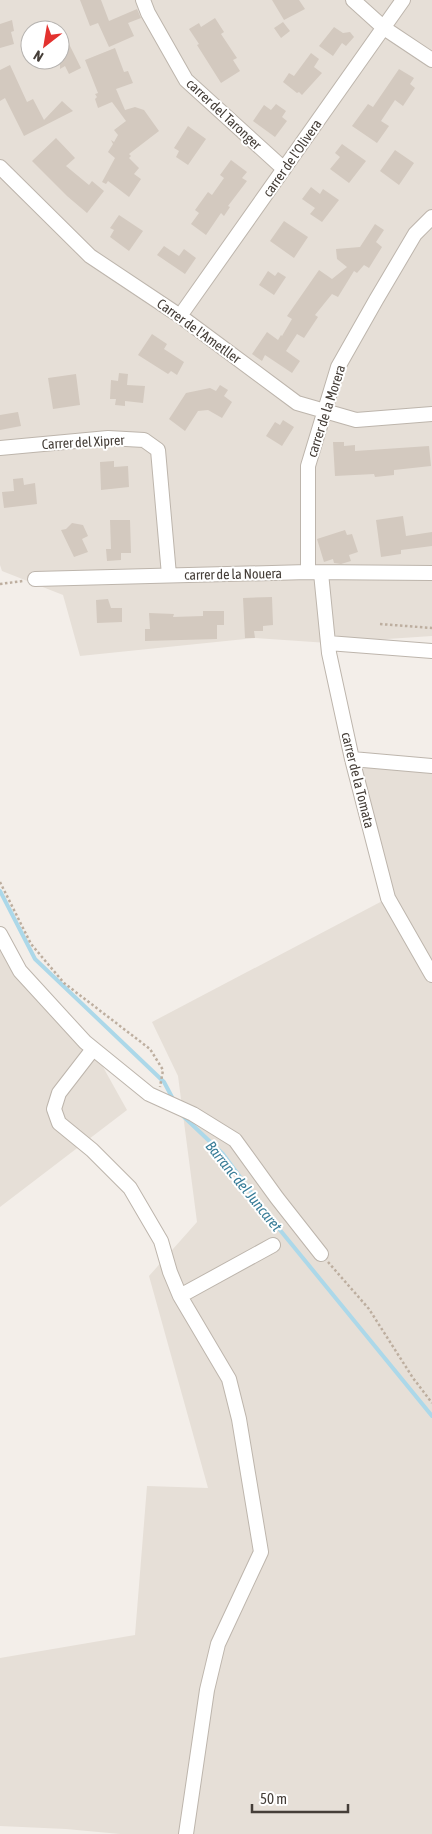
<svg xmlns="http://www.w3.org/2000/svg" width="432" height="1834" font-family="'Asap Condensed',sans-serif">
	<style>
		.residential { fill: #e6dfd7; fill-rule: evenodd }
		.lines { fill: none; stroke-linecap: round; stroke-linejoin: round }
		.stream { stroke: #acd8e9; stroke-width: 4 }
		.building { fill: #d3c9bf }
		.minor-casing { stroke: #bdb5ac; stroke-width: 16 }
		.path { stroke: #bdae9f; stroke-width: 2.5; stroke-dasharray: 2.5 2.5; stroke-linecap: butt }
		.minor { stroke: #fff; stroke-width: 14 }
		.labels { text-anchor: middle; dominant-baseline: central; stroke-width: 4; stroke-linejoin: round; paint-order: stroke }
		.street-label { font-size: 14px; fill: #453e38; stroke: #fff }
		.water-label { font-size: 15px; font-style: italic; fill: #387c97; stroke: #fff }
	</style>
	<rect width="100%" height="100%" fill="#f3eee9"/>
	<path class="residential" d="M0,0H432V636L328,643L255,638L80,656L63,595L2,571L0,565ZM30,30H60V60H30Z
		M352,759L432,766V964L387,881Z
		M388,898L432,975V1834H120L66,1829L0,1826V1658L135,1635L147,1486L208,1488L149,1276L197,1222L178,1076L152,1022Z
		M0,934L20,971L93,1049L127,1110L0,1207Z"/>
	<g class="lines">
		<path class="stream" d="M0,891L35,959L164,1082L173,1099
			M183,1116L223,1154L271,1219L432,1416"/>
	</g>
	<path class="building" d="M80,0H101L109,21L137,9L141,18L128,23L134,36L109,47L98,23L90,26Z
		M272,0H299L305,9L284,20Z
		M215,18L224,32L221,34L237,58L233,60L240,71L221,83L197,45L199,44L189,29L199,23L201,27Z
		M12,20L14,31L11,32L14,44L0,48V24Z
		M283,22L290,31L281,38L274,28Z
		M60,26L81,68L69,74L65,66L60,69Z
		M334,27L343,33L350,32L354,37L346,46L342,43L333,56L319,46Z
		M115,48L124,72L128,71L133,83L116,89L125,110L135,107L144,110L159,131L129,154L131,156L129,158L139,168L134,174L141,179L129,197L108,181L106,184L102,182L115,158L108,152L113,144L111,140L114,142L118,135L114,130L126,121L112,102L98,108L95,99L97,97L95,94L98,93L85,60Z
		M311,53L319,59L314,67L322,73L302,95L299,92L297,93L283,82L289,73L294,76Z
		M10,65L27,102L33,99L44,120L62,101L73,111L24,136L5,98L0,101V70Z
		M399,69L414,78L410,84L415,88L403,106L395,100L381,121L389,126L377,143L352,126L368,104L373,107Z
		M276,104L286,111L282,117L287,121L275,137L253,121L264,105L271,110Z
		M188,126L206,139L188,165L176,157L179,151L174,148Z
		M56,138L75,158L66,166L89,185L92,181L104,191L87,213L67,196L32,161Z
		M342,144L366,161L349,183L330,169L340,157L335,153Z
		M395,150L414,163L399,185L380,171Z
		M231,160L247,172L242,178L247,181L228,206L230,207L224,216L221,213L206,235L191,224L199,213L195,210L208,192L212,195L224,178L220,175Z
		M311,187L320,194L323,189L339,200L322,222L310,214L315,208L302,199Z
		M119,215L143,231L129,251L110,237L114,230L110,228Z
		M284,221L308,237L294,258L270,241Z
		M375,224L384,230L376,242L382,247L369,268L364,265L357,273L354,271L338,297L332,294L315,315L318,317L304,338L297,334L286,351L300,361L292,373L265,355L262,361L252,354L267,332L278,340L281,335L282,336L292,319L287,316L319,270L332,279L347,267L337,259L336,249L360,247Z
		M164,246L179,256L184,249L196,258L185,274L157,255Z
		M268,271L275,276L278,272L286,277L274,295L259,285Z
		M152,334L167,344L164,349L184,362L177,375L171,371L168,374L138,355Z
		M119,373L128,374L127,385L145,386L143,403L125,401V406L115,405L116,399H110L111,380L118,381Z
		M76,374L80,405L53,409L48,378Z
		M220,385L228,390L224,396L232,402L222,418L208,410L198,411L185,431L169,419L186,393L210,388L216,391Z
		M18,412L21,426L0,430V415Z
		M283,420L294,427L282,446L266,436L275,422L280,425Z
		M333,442H344V446L355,445V451L429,446L431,466L394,470V475L375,477L374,474L335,476Z
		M114,461V467L128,466L129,487L101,490L100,462Z
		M23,478L24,485L35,483L37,504L4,508L2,492L14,491L13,479Z
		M403,516L406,536L432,532V546L401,550V554L381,557L376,520Z
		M110,520H130L131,553H121V560L107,561L106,549H111Z
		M72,523L83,525L88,536L82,539L88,552L74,557L61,530L66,529Z
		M345,530L347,535L352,534L358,552L349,555L351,561L341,564L334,563L333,559L324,562L317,539Z
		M272,597L273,625L263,626V631H254L255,638H245L243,598Z
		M108,599L111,608H122V622L97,623L96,600Z
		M203,611H224V625H217V639L145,641V629H150L149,613L174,614L173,617L203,616Z"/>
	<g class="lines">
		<defs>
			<path id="minor" d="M143,0L148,13L186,80L284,169
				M353,0L384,28L432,60
				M0,167L90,256L180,316L297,403L356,420L432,414
				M180,316L403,0
				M0,448L108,438L144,440L158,450L169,575
				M308,572V466L338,367L376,300L415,234L432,217
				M321,573L329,653L352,759L388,898L432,975
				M35,579L308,572L432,573
				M328,643L432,651
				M352,759L432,766
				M0,934L20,971L85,1042L149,1094L193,1114L235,1140L277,1198L321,1254
				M93,1049L59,1093L54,1109L59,1123L92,1150L130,1188L161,1241L170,1272L180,1296L229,1379L239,1419L261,1552L218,1644L207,1690L186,1834
				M180,1296L273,1245"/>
		</defs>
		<use href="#minor" class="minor-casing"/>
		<path class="path" d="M0,584L23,581
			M380,624L432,628
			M0,882L31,944L64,983L150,1049L163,1070L160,1087
			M328,1262L369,1309L413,1378L432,1403"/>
		<use href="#minor" class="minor"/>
	</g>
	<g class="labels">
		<g class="street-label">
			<text transform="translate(224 114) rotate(43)">carrer del Taronger</text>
			<text transform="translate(292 158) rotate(-55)">carrer de l'Olivera</text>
			<text transform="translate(199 331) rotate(36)">Carrer de l'Ametller</text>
			<text transform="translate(326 411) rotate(-72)">carrer de la Morera</text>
			<text transform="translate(83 442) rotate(-3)">Carrer del Xiprer</text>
			<text transform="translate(233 574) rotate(-1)">carrer de la Nouera</text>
			<text transform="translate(358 780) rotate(76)">carrer de la Tomata</text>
		</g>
		<g class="water-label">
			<text transform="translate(244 1186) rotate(51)">Barranc del Juncaret</text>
		</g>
	</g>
	<g transform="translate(45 45) rotate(211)"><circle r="24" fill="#ffffff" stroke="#b5b2af"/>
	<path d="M0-4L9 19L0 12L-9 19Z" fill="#e3322f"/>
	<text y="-8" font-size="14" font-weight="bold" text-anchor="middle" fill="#453e38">N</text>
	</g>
	<path d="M252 1804v8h96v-8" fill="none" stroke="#453e38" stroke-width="2.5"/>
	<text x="260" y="1804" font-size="15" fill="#453e38" stroke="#ffffff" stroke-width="4" paint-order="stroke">50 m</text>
</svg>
